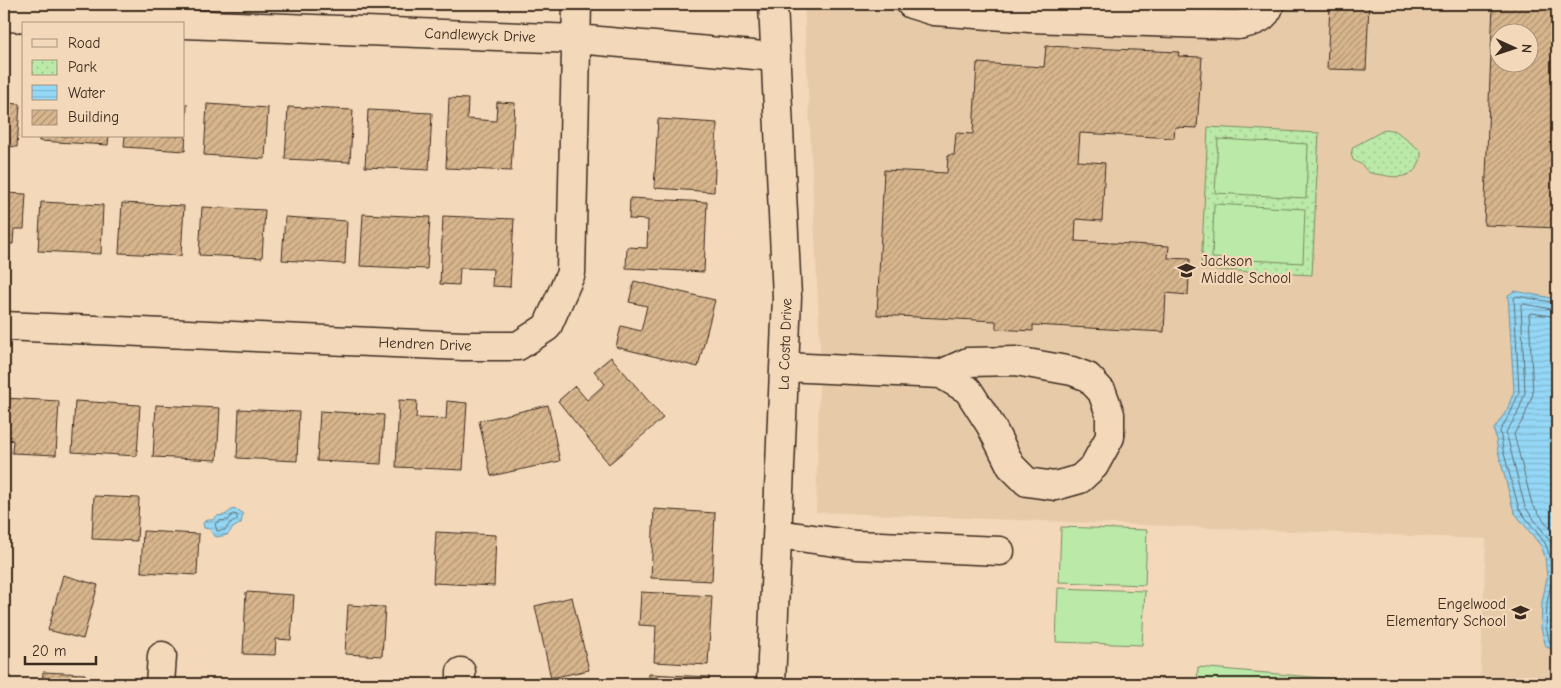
<svg xmlns="http://www.w3.org/2000/svg" width="1561" height="688" font-family="'Comic Neue',sans-serif">
	<style>
		.built { fill: #e7cba9; fill-rule: evenodd }
		.park { fill: url(#park-dots); stroke: #7a8a63 }
		.pitch { fill: #bae9a8; stroke: #7a8a63 }
		.water { fill: url(#water-rules); stroke: #7092a0 }
		.lines { fill: none; stroke-linecap: round; stroke-linejoin: round }
		.shore { stroke: #5f6f74; stroke-width: 1 }
		.building { fill: url(#building-hatch); stroke: #3b2a1e; fill-rule: evenodd }
		.minor-casing { stroke: #3b2a1e; stroke-width: 31 }
		.minor { stroke: #f3d9ba; stroke-width: 28 }
		.labels { text-anchor: middle; dominant-baseline: central; stroke-width: 4.5; stroke-linejoin: round; paint-order: stroke }
		.street-label { font-size: 15px; fill: #3b2a1e; stroke: #f3d9ba }
		.poi-label { font-size: 15px; fill: #3b2a1e; stroke: #f3d9ba; text-anchor: start }
	</style>
	<defs>
		<pattern id="park-dots" width="8" height="8" patternUnits="userSpaceOnUse" patternTransform="scale(1.25)"><rect width="8" height="8" fill="#bae9a8"/><path d="M2 2h.1M6 6h.1" fill="none" stroke="#a1c890" stroke-width="1.8" stroke-linecap="round"/></pattern>
		<pattern id="water-rules" width="6" height="5" patternUnits="userSpaceOnUse" patternTransform="scale(1.25)"><rect width="6" height="5" fill="#94d7f6"/><path d="M0 2.5h6" fill="none" stroke="#80b9d2"/></pattern>
		<pattern id="building-hatch" width="6" height="6" patternUnits="userSpaceOnUse" patternTransform="scale(1.25)"><rect width="6" height="6" fill="#d8b68d"/><path d="M-1 1l2-2M0 6l6-6M5 7l2-2" fill="none" stroke="#b09473"/></pattern>
	</defs>
	<rect width="100%" height="100%" fill="#f3d9ba"/>
	<filter id="ink" filterUnits="userSpaceOnUse"><feTurbulence type="fractalNoise" baseFrequency=".02" numOctaves="2"/><feDisplacementMap in="SourceGraphic" scale="10" xChannelSelector="R" yChannelSelector="G"/><feConvolveMatrix kernelMatrix="1 2 1 2 8 2 1 2 1" color-interpolation-filters="sRGB"/></filter>
	<g filter="url(#ink)">
		<path class="built" d="M804,4H1557V684H1480L1486,539L816,512L820,346ZM1498,32H1528V62H1498Z"/>
		<path class="park" d="M1208,127L1319,133L1312,275L1201,269Z
			M1386,129L1396,131L1421,151C1422,175 1402,180 1383,175C1378,174 1372,174 1368,172C1366,170 1364,167 1363,166C1360,163 1356,162 1353,160L1351,154L1353,147Z"/>
		<path class="pitch" d="M1218,139L1308,144L1306,198L1215,193Z
			M1214,204L1305,209L1303,263L1212,258Z
			M1061,527L1147,530L1145,585L1059,582Z
			M1058,588L1145,591L1142,645L1056,642Z
			M1198,667L1380,683L1387,684H1197Z"/>
		<path class="water" d="M1515,291L1557,299V651L1546,647L1541,628L1542,602L1547,578L1545,557L1541,546L1514,512L1498,451L1494,429L1507,410L1514,391L1508,295Z
			M233,509L240,511L243,514L241,523L233,528L227,535L217,537L213,535L210,529L204,528L203,523L206,520H212L217,516L225,515Z"/>
		<g class="lines">
			<path class="shore" d="M1557,303L1517,296L1514,298L1519,392L1511,412L1500,431L1503,450L1519,509L1545,543L1550,556L1552,579L1547,603L1546,627L1550,643L1557,646
				M1557,310L1524,304L1521,305L1525,393L1517,415L1506,432L1525,507L1550,541L1556,554L1557,563
				M1557,317L1532,313L1529,314L1533,394L1524,418L1514,434L1532,504L1557,538
				M233,514L237,515V520L230,523L225,530L217,531L215,524L219,521L228,520Z
				M1557,585C1554,601 1547,625 1557,639"/>
		</g>
		<path class="building" d="M1330,4H1369L1366,70L1327,69Z
			M1493,4H1557V228L1484,225ZM1498,32H1528V62H1498Z
			M1046,46L1179,52L1178,56L1202,57L1197,128L1175,127L1174,138L1080,133L1078,161L1105,163L1102,221L1076,219L1075,241L1169,246L1168,258L1190,259L1188,295L1166,293L1164,332L1033,325V331L996,329V321L877,315L884,170L947,173L948,155H954L956,133L973,134L977,63L1044,67Z
			M449,98L468,99L467,119L496,121L497,102L515,103L511,171L446,168Z
			M4,103L20,104L17,147L4,146Z
			M184,104H187L185,151L124,147L125,136H184Z
			M207,104L268,108L265,159L204,155Z
			M288,107L353,110L350,162L285,159Z
			M368,110L432,113L429,170L365,167Z
			M658,119L717,123L714,192L654,188Z
			M39,136H109L108,145L39,141Z
			M4,193L26,194L24,229H14L13,244H4Z
			M630,198L707,202L704,272L626,268L627,247L647,248L648,220L629,219Z
			M41,202L103,205L101,254L38,251Z
			M122,203L184,206L181,256L119,253Z
			M202,207L265,210L262,258L199,255Z
			M363,214L430,217L427,269L360,266Z
			M443,216L514,219L510,287L492,286L493,269L460,268L459,285L440,284Z
			M285,217L347,221L345,264L282,260Z
			M634,281L715,300L698,367L616,347L621,326L641,331L647,306L629,302Z
			M611,357L663,418L609,464L558,401L575,386L587,400L605,384L594,371Z
			M4,398L59,401L56,455L12,453L13,440H4Z
			M399,400L417,401L416,418L446,419L447,401L467,403L463,470L396,467Z
			M75,401L140,405L137,456L72,452Z
			M156,405L220,408L217,460L153,457Z
			M548,405L560,461L491,476L479,421Z
			M239,409L299,412L297,461L237,458Z
			M320,411L384,415L381,464L317,461Z
			M94,496L139,498L137,541L92,539Z
			M654,509L715,513L712,581L651,578Z
			M143,531L199,534L197,575L141,572Z
			M436,532L496,535L494,586L433,583Z
			M63,575L98,585L83,639L48,630Z
			M246,592L294,595L291,640L276,639L275,655L243,654Z
			M641,592L712,596L708,665L654,662L656,626L639,625Z
			M572,597L589,670L551,678L535,606Z
			M348,605L385,607L382,656L345,654Z
			M43,672L85,674V684H42Z
			M649,674L709,677L708,684H649Z"/>
		<g class="lines">
			<defs>
				<path id="minor" d="M911,4L934,11L1030,18L1238,25C1251,22 1266,20 1270,4
					M4,17L179,24
					M184,24L577,39L776,57
					M4,326L463,346H518L547,327L571,273L577,4
					M784,367L941,374L968,390L991,426L1011,466L1027,482L1055,486L1080,479L1094,466L1110,437V414L1102,392L1088,377L1072,371L1016,361L968,362L941,374
					M778,534L856,545L1000,551
					M160,684L162,656
					M461,684V672
					M771,684L787,297L773,4"/>
			</defs>
			<use href="#minor" class="minor-casing"/>
			<use href="#minor" class="minor"/>
		</g>
	</g>
	<defs>
		<symbol id="school-bare" viewBox="-9 -9 18 18"><path d="M0-5L7-2L0 1L-7-2ZM-4 1L0 2.5L4 1V4Q0 6-4 4Z" fill="#3b2a1e" stroke="#f3d9ba" stroke-width="2.5" paint-order="stroke"/></symbol>
	</defs>
	<g fill-rule="evenodd">
		<use href="#school-bare" x="1174" y="258" width="25" height="25"/>
		<use href="#school-bare" x="1508" y="600" width="25" height="25"/>
	</g>
	<g class="labels">
		<g class="street-label">
			<text transform="translate(480 35) rotate(2)">Candlewyck Drive</text>
			<text transform="translate(425 344) rotate(2)">Hendren Drive</text>
			<text transform="translate(785 344) rotate(-88)">La Costa Drive</text>
		</g>
		<g class="poi-label">
			<text x="1201" y="261">Jackson<tspan x="1201" dy="17">Middle School</tspan></text>
			<text x="1506" y="604" text-anchor="end">Engelwood<tspan x="1506" dy="17">Elementary School</tspan></text>
		</g>
	</g>
	<rect width="1561" height="688" fill="none" stroke="#f3d9ba" stroke-width="20"/>
	<rect x="10" y="10" width="1541" height="668" fill="none" stroke="#3b2a1e" stroke-width="2" filter="url(#ink)"/>
	<rect x="22" y="22" width="162" height="115" fill="#f3d9ba" stroke="#a9937c"/>
	<rect x="32" y="39" width="25" height="8" fill="#f3d9ba" stroke="#a9937c"/>
	<text x="68" y="48" font-size="15" fill="#3b2a1e">Road</text>
	<rect x="32" y="60" width="25" height="15" fill="url(#park-dots)" stroke="#a9937c"/>
	<text x="68" y="72" font-size="15" fill="#3b2a1e">Park</text>
	<rect x="32" y="85" width="25" height="15" fill="url(#water-rules)" stroke="#a9937c"/>
	<text x="68" y="98" font-size="15" fill="#3b2a1e">Water</text>
	<rect x="32" y="110" width="25" height="15" fill="url(#building-hatch)" stroke="#a9937c"/>
	<text x="68" y="122" font-size="15" fill="#3b2a1e">Building</text>
	<g transform="translate(1514 48) rotate(93)"><circle r="24" fill="#f3d9ba" stroke="#a9937c"/>
	<path d="M0-4L9 19L0 12L-9 19Z" fill="#3b2a1e"/>
	<text y="-8" font-size="14" font-weight="bold" text-anchor="middle" fill="#3b2a1e">N</text>
	</g>
	<path d="M25 656v8h71v-8" fill="none" stroke="#3b2a1e" stroke-width="2.5"/>
	<text x="32" y="656" font-size="15" fill="#3b2a1e" stroke="#f3d9ba" stroke-width="4" paint-order="stroke">20 m</text>
</svg>
